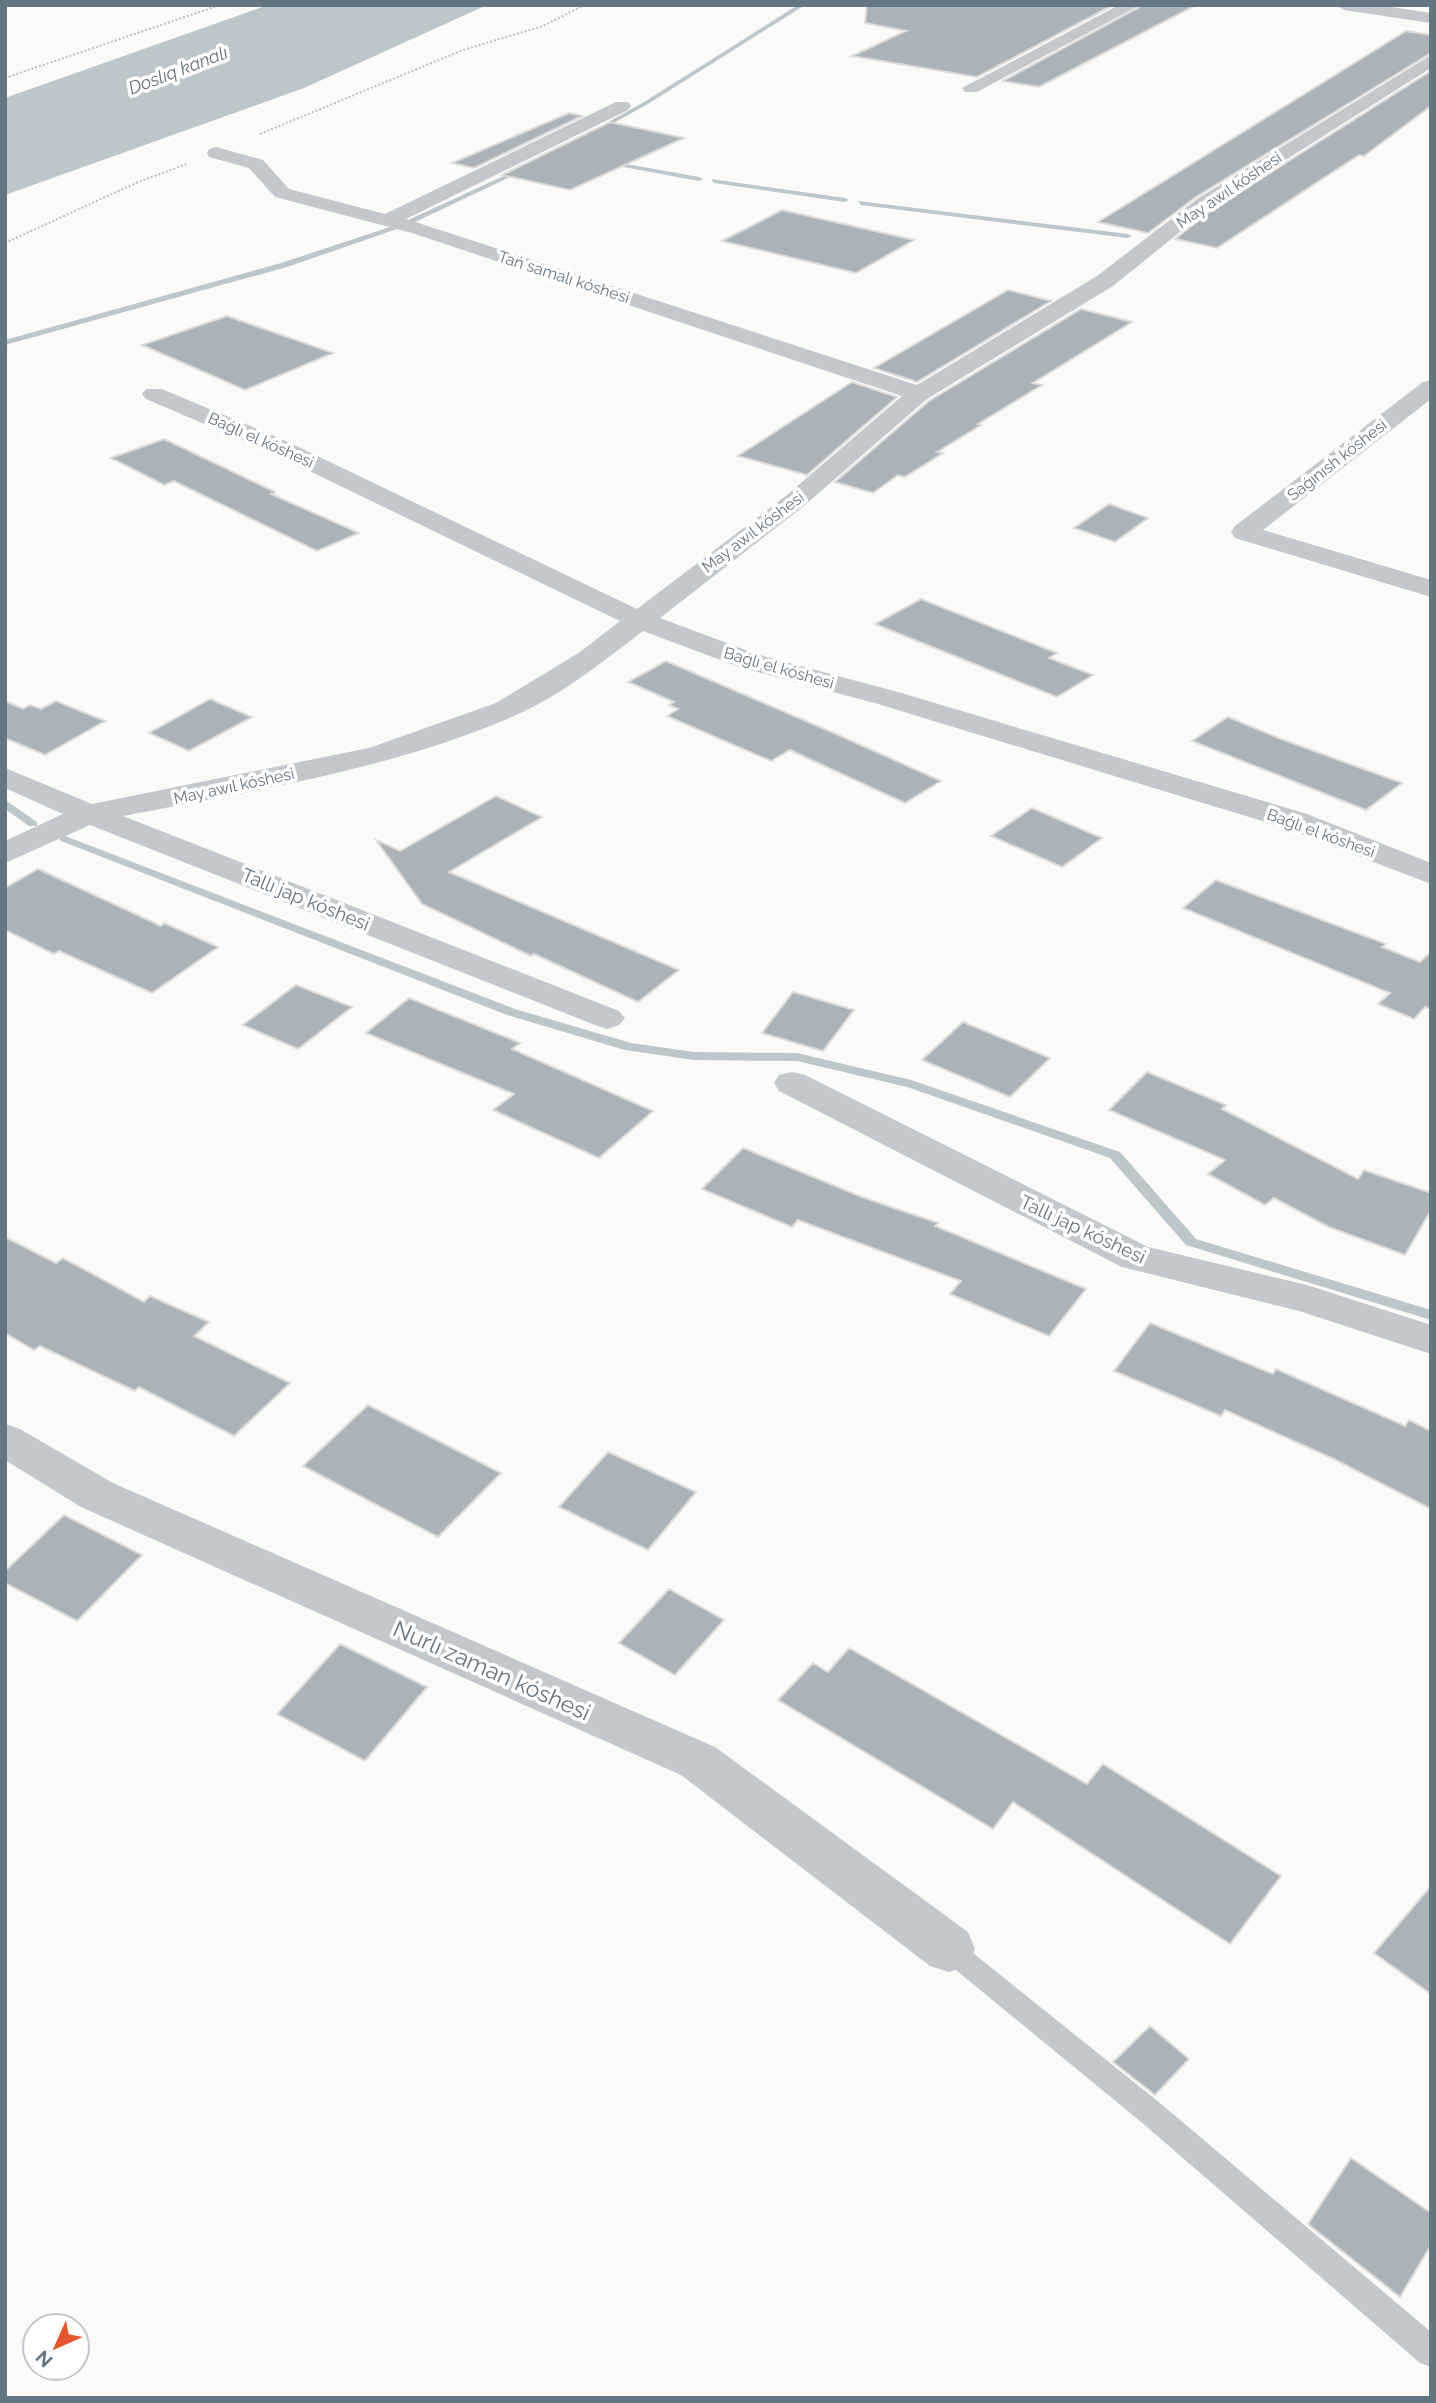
<svg xmlns="http://www.w3.org/2000/svg" width="1436" height="2403" font-family="Raleway,sans-serif">
	<style>
		.water { fill: #bbc7cb }
		.lines { fill: none; stroke-linecap: round; stroke-linejoin: round }
		.stream { fill: #bbc7cb; fill-rule: evenodd }
		.building { fill: #aab3b9; stroke: #dcdcda; stroke-width: 2 }
		.path { stroke: #bbbfc2; stroke-width: 2; stroke-dasharray: 2 2; stroke-linecap: butt }
		.lane { fill: #c3c8cc; fill-rule: evenodd }
		.street { fill: #c3c8cc; fill-rule: evenodd }
		.labels { text-anchor: middle; dominant-baseline: central; stroke-width: 7; stroke-linejoin: round; paint-order: stroke }
		.far-street-label { font-size: 16px; fill: #657683; stroke: #fff }
		.far-water-label { font-size: 18px; font-style: italic; fill: #60757c; stroke: #fff }
		.street-label { font-size: 19px; fill: #657683; stroke: #fff }
		.near-street-label { font-size: 23px; fill: #657683; stroke: #fff }
	</style>
	<rect width="100%" height="100%" fill="#fafaf8"/>
	<path class="water" d="M268,5H487L304,88L5,195V98Z"/>
	<g class="lines">
		<path class="stream" d="M798,5H805L648,104L599,131L594,130L644,102Z
			M604,160L699,177L703,179L699,181L602,163Z
			M521,168L527,169L413,223L406,221Z
			M711,179L845,198L849,200L845,202L714,183Z
			M858,201L1128,234L1132,236L1128,238L861,205Z
			M390,227L397,229L287,267L5,345V340L281,263Z
			M5,800L37,822V826H29L5,809Z
			M65,836L515,1009L631,1043L694,1052L797,1053L911,1080L1120,1152L1196,1239L1431,1310V1320L1186,1245L1110,1158L907,1087L797,1061L694,1060L625,1050L507,1015L61,841L59,839Z"/>
	</g>
	<path class="building" d="M867,5H1113L977,77L852,56L906,31L865,23Z
		M1143,5H1196L1039,87L1003,81Z
		M1406,31L1431,35V53L1196,197L1148,233L1098,222Z
		M1431,71V106L1364,156L1359,155L1217,248L1175,239L1213,209Z
		M569,113L582,116L474,168L452,163Z
		M610,122L684,138L570,190L502,175Z
		M782,210L914,240L856,273L722,241Z
		M1008,290L1051,301L917,382L874,368Z
		M1081,309L1132,322L1033,383L1042,385L978,424L981,425L937,452L943,453L905,477L898,475L873,493L835,482L929,401Z
		M227,316L333,353L245,390L142,345Z
		M852,382L897,397L807,475L738,456Z
		M164,439L275,492L271,494L359,533L317,551L174,481L164,485L111,458Z
		M1109,504L1148,518L1115,542L1074,528Z
		M921,599L1057,653L1049,658L1093,675L1057,697L875,624Z
		M666,661L836,734L941,781L905,803L790,750L771,761L667,716L678,709L669,705L674,702L628,682Z
		M210,699L252,717L189,751L149,733Z
		M5,701L23,709L30,705L41,709L56,701L105,721L45,755L5,738Z
		M1228,717L1281,739L1402,783L1366,810L1192,741Z
		M496,796L542,817L449,872L679,970L638,1002L534,954L531,956L422,904L376,840L400,851Z
		M1032,808L1102,838L1062,867L991,836Z
		M38,869L161,926L164,923L218,947L152,993L59,951L54,954L5,930V888Z
		M1216,880L1386,944L1382,947L1420,962L1431,952V1009L1425,1007L1414,1019L1378,1004L1390,993L1183,908Z
		M296,985L352,1007L298,1049L243,1025Z
		M793,992L854,1010L823,1051L762,1033Z
		M409,998L520,1043L512,1049L653,1111L599,1158L493,1110L514,1094L366,1033Z
		M963,1022L1050,1058L1010,1097L922,1060Z
		M1147,1072L1226,1105L1222,1109L1358,1179L1364,1170L1431,1193V1210L1405,1255L1329,1227L1274,1198L1265,1205L1208,1174L1225,1160L1109,1110Z
		M743,1148L862,1197L938,1223L935,1226L1086,1289L1049,1336L950,1294L961,1281L798,1220L792,1227L702,1189Z
		M5,1237L56,1263L63,1258L144,1302L150,1296L209,1322L194,1336L290,1383L234,1436L139,1387L135,1391L40,1346L34,1350L5,1333Z
		M1150,1323L1273,1374L1276,1369L1405,1426L1409,1420L1431,1431V1509L1334,1459L1225,1410L1221,1416L1114,1371Z
		M368,1405L501,1473L438,1537L303,1466Z
		M608,1452L696,1492L648,1550L559,1507Z
		M64,1515L142,1555L77,1621L5,1583V1571Z
		M669,1589L724,1620L675,1675L619,1643Z
		M340,1644L427,1687L365,1761L277,1714Z
		M849,1648L1087,1784L1103,1764L1281,1876L1230,1944L1013,1802L993,1829L778,1700L813,1663L828,1672Z
		M1431,1886V1994L1374,1953Z
		M1150,2026L1189,2059L1155,2095L1113,2062Z
		M1351,2158L1431,2213V2245L1400,2297L1308,2224Z"/>
	<g class="lines">
		<path class="path" d="M5,78L220,5
			M260,134L463,50L543,26L584,5
			M5,243L138,182L187,164"/>
		<path class="lane" d="M949,1937L958,1941L1160,2103L1431,2332V2367L1420,2363L1140,2121L940,1957L936,1949L940,1941Z"/>
		<path class="street" d="M1119,5H1140L977,92H965L962,88Z
			M1336,5H1378L1431,13V23L1344,10Z
			M1431,55V68L1211,207L1113,286L927,399L805,505L660,618L759,655L898,692L1307,814L1431,863V884L1285,828L878,704L739,667L643,631C605,660 559,697 514,716C390,770 255,790 123,816L619,1011L625,1018L619,1025L607,1029L595,1025L90,825L5,863V841L63,814L5,788V768L92,804L369,748L496,703L580,652L620,621L270,452L146,399L142,394L146,389H162L288,442L637,609L787,495L902,396L412,233L275,197L249,168L209,157L207,153L209,149L216,147L263,160L289,189L385,214L616,102H628L631,106L628,110L406,219L917,385L1097,276L1197,199Z
			M1431,380V399L1263,530L1431,580V597L1235,538L1231,532L1235,526L1423,382Z
			M792,1072L805,1075L1148,1247L1307,1285L1431,1325V1354L1299,1311L1122,1267L779,1091L774,1083L779,1075Z
			M5,1424L20,1429L113,1483L715,1747L968,1932L975,1949L968,1966L949,1972L930,1966L681,1775L81,1507L5,1460Z"/>
	</g>
	<g class="labels">
		<g class="far-street-label">
			<text transform="translate(1229 190) rotate(-34)">May awıl kóshesi</text>
			<text transform="translate(564 277) rotate(18)">Tań samalı kóshesi</text>
			<text transform="translate(261 440) rotate(24)">Baǵlı el kóshesi</text>
			<text transform="translate(1337 460) rotate(-38)">Saǵınısh kóshesi</text>
			<text transform="translate(753 532) rotate(-37)">May awıl kóshesi</text>
			<text transform="translate(779 668) rotate(16)">Baǵlı el kóshesi</text>
			<text transform="translate(234 786) rotate(-12)">May awıl kóshesi</text>
			<text transform="translate(1321 833) rotate(20)">Baǵlı el kóshesi</text>
		</g>
		<g class="far-water-label">
			<text transform="translate(178 70) rotate(-21)">Doslıq kanalı</text>
		</g>
		<g class="street-label">
			<text transform="translate(306 899) rotate(22)">Tallı jap kóshesi</text>
			<text transform="translate(1083 1229) rotate(25)">Tallı jap kóshesi</text>
		</g>
		<g class="near-street-label">
			<text transform="translate(492 1670) rotate(24)">Nurlı zaman kóshesi</text>
		</g>
	</g>
	<rect width="1436" height="2403" fill="none" stroke="#657683" stroke-width="14"/>
	<g transform="translate(56 2347) rotate(225)"><circle r="33" fill="#ffffff" stroke="#c1c8cd" stroke-width="2"/>
	<path d="M0-5L12 26L0 18L-12 26Z" fill="#e4572e"/>
	<text y="-10" font-size="19" font-weight="bold" text-anchor="middle" fill="#657683">N</text>
	</g>
</svg>
